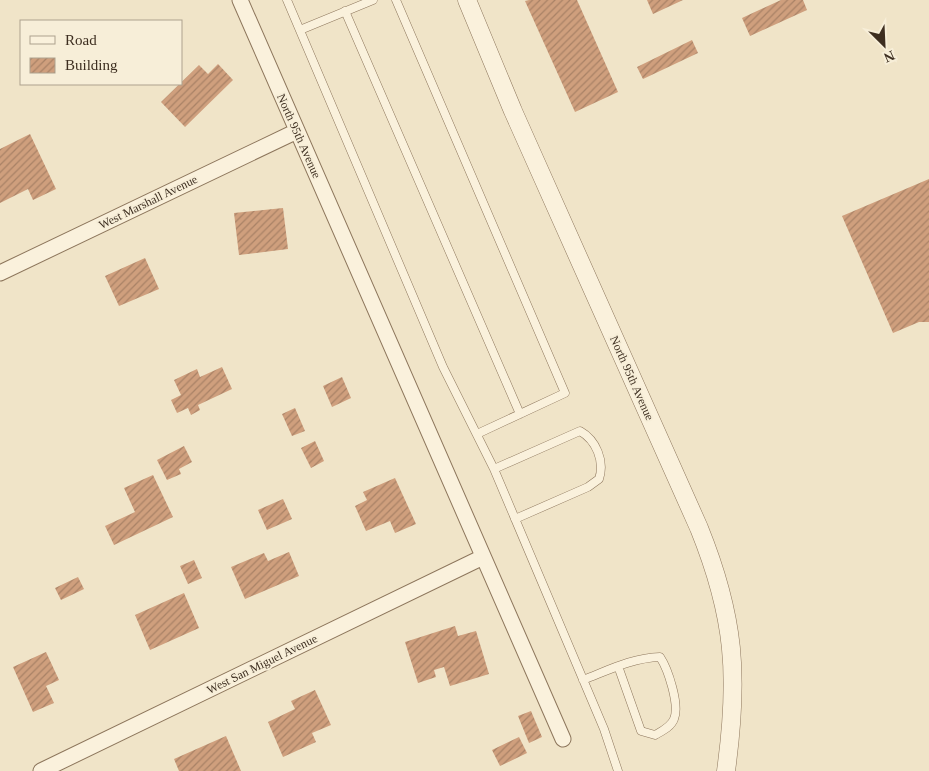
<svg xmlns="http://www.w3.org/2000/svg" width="929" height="771" font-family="'Times New Roman',serif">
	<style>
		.building { fill: url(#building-hatch) }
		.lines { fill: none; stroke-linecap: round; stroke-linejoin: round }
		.service-casing { stroke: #8d765c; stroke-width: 9 }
		.minor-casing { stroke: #8d765c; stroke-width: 17 }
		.tertiary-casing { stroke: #8d765c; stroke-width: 19 }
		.service { stroke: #faf1dc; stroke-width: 8 }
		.minor { stroke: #faf1dc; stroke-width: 15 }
		.tertiary { stroke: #faf1dc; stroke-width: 18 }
		.labels { text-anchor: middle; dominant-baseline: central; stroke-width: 4; stroke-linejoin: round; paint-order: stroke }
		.street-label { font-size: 12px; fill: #3d2e20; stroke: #f7eed8 }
	</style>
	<defs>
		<pattern id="building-hatch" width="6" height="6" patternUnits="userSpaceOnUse" patternTransform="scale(1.25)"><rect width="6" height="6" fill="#cf9f7d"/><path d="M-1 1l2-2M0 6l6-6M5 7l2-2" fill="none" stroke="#a98266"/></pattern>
	</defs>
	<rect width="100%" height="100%" fill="#f0e4c8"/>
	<path class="building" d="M529,0H577L618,92L575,112L525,1Z
		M647,0H683L653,14Z
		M781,0H803L807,10L750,36L742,18Z
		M692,40L698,53L643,79L637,67Z
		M218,64L233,80L185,127L161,102L199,65L208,74Z
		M30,134L56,189L33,200L28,189L0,203V149Z
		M929,179V322H919L893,333L842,216Z
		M283,208L288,249L239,255L234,213Z
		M145,258L159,289L119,306L105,276Z
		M222,367L232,389L198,405L200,410L191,415L188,408L177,413L171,400L181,395L174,380L197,369L200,377Z
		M342,377L351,398L332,407L323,386Z
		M295,408L305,431L292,436L282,414Z
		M315,441L324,461L311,468L301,448Z
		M184,446L192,462L179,469L181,474L167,480L157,460Z
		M153,475L173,517L114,545L105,526L135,512L124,488Z
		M395,478L416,524L395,533L390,521L366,531L355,506L367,500L363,492Z
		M283,499L292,519L267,530L258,510Z
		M289,552L299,576L245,599L231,567L264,553L268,561Z
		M194,560L202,578L188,584L180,566Z
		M78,577L84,589L61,600L55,588Z
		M184,593L199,628L150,650L135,615Z
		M455,626L458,636L476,631L489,674L450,686L444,667L434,670L436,677L418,683L405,642Z
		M46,652L59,680L46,686L54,703L33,712L13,667Z
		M315,690L331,725L312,733L316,742L283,757L268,722L295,709L291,701Z
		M531,711L542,737L529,743L518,716Z
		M226,736L241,771H179L174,759Z
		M519,737L527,753L500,766L492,750Z"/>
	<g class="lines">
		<defs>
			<path id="service" d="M287,0L443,367L494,469L604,729L618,771
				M396,0L565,393L477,434
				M345,11L520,414
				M300,30L373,0
				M494,469L580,431C596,440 605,461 599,479L588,487L515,519
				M583,680C609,670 632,658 660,657C668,669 680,705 674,719C671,727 662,731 655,735L641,731L618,666"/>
			<path id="minor" d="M240,0L563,739
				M0,273L297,131
				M41,771L483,557"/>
			<path id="tertiary" d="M467,0L513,111L699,528C735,617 739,676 726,771"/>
		</defs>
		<use href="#service" class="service-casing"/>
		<use href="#minor" class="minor-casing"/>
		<use href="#tertiary" class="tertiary-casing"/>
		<use href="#service" class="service"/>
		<use href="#minor" class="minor"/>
		<use href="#tertiary" class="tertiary"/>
	</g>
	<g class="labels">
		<g class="street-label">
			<text transform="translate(299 136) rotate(66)">North 95th Avenue</text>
			<text transform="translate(148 202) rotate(-26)">West Marshall Avenue</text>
			<text transform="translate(632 378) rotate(66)">North 95th Avenue</text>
			<text transform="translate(262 664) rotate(-26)">West San Miguel Avenue</text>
		</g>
	</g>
	<rect x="20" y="20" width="162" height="65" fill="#f7eed8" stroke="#ada18e"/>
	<rect x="30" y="36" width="25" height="8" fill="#faf1dc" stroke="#ada18e"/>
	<text x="65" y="45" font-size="15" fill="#3d2e20">Road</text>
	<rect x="30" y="58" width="25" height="15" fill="url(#building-hatch)" stroke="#ada18e"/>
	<text x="65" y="70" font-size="15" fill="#3d2e20">Building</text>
	<g transform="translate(884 45) rotate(156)" stroke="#f7eed8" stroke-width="4" paint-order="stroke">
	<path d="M0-4L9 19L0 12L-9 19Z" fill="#3d2e20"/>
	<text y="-8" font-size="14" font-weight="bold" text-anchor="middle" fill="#3d2e20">N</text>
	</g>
</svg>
